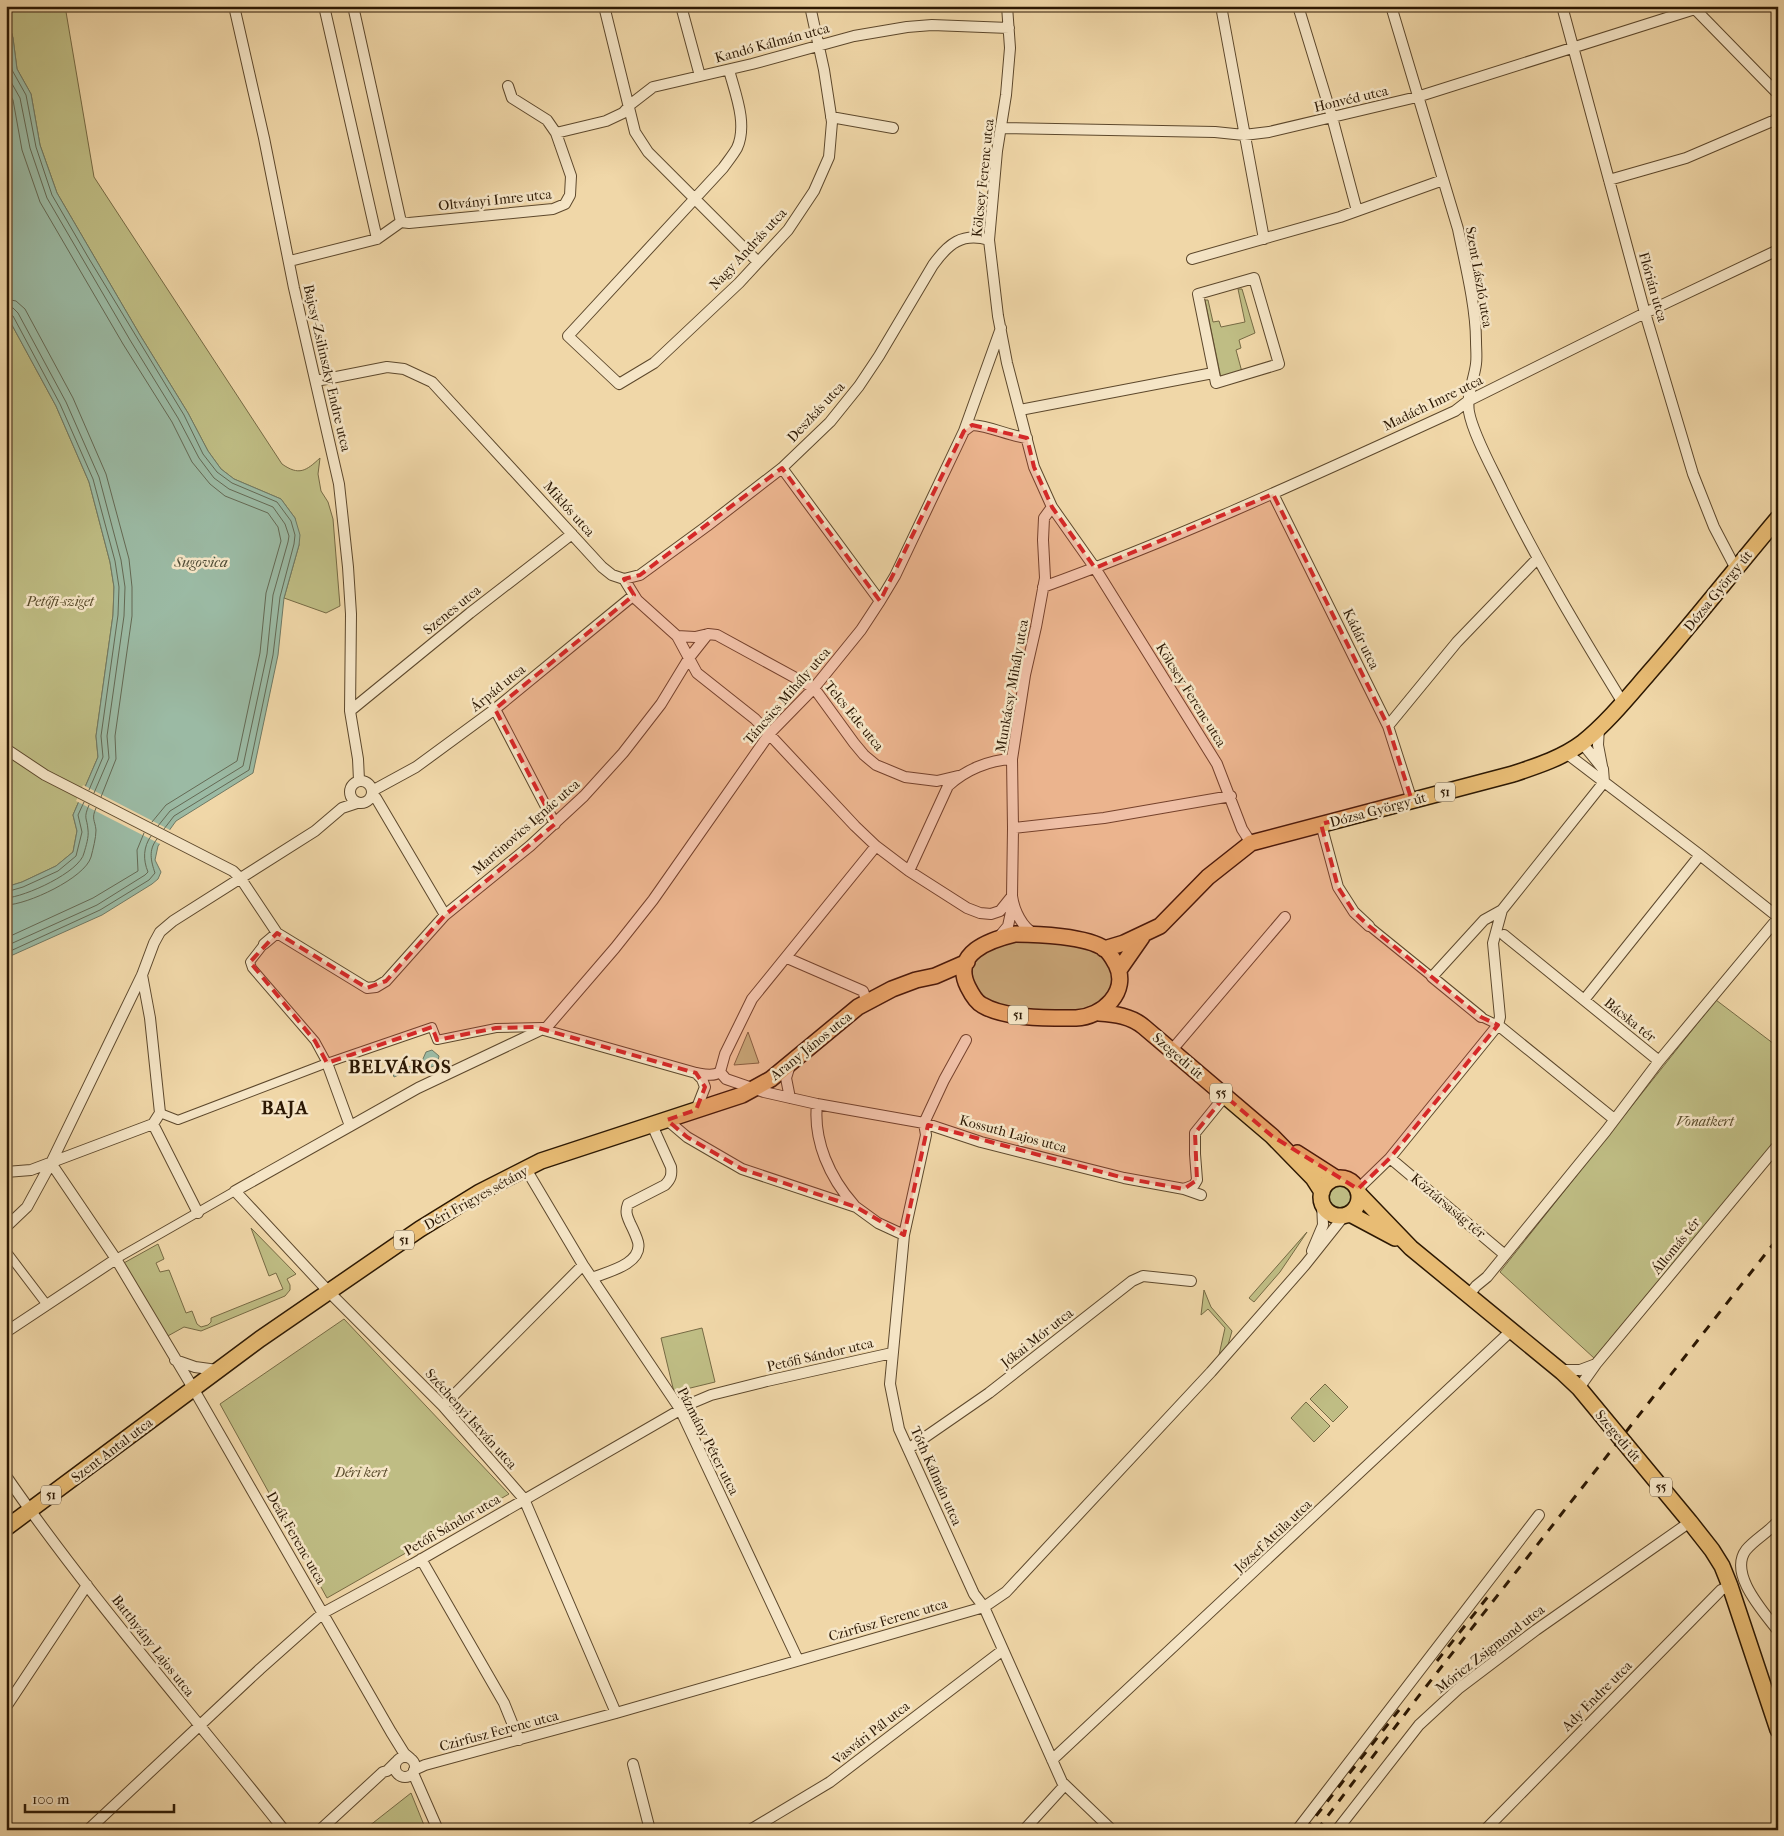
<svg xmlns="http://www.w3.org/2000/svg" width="1784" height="1836" font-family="'IM FELL French Canon',serif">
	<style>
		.green { fill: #bfbd84; stroke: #766a44 }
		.water { fill: #9bbaa4; stroke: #6f7964 }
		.pier { fill: #f0d7a8 }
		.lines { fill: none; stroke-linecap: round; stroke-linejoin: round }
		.shore { stroke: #646954; stroke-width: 1 }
		.pedestrian-casing { stroke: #5d482c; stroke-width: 10 }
		.minor-casing { stroke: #5d482c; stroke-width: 12 }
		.primary-casing { stroke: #2c1803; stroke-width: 18 }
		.pedestrian { stroke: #f5e5c6; stroke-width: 8 }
		.minor { stroke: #f5e5c6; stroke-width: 10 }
		.primary { stroke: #e8bc74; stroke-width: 15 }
		.rail { stroke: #2c1803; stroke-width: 3; stroke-dasharray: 9 9; stroke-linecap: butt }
		.marked { fill: #d62828; fill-opacity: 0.2; stroke: #d62828; stroke-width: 4; stroke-dasharray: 10 6; stroke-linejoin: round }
		.labels { text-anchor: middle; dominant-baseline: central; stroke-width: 5; stroke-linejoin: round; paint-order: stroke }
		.shield { fill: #f5e5c6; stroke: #68563e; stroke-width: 1 }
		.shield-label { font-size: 12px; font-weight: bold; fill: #2c1803 }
		.street-label { font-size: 14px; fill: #2c1803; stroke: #f5e5c6 }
		.park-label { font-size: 14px; font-style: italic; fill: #584a2a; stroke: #f5e5c6 }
		.water-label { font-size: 15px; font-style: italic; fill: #4d4933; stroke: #f5e5c6 }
		.district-label { font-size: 19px; font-weight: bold; letter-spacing: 1px; fill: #2c1803; stroke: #f5e5c6 }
	</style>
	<rect width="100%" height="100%" fill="#f0d7a8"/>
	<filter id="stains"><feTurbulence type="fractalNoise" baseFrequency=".004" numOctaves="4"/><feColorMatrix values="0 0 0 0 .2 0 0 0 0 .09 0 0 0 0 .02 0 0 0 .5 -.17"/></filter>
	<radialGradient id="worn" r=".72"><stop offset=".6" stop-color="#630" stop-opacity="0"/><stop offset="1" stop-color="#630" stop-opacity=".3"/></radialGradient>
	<path class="green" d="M6,6H65L94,177L282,464C299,476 306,471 320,458L318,474L321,491L328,502L333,519L340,606L326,613L284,598L299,545L295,518L281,499L234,479L221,469L208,451L188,413L140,335L57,193L40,145L31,94L17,69L13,38L8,20Z
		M1238,289H1242L1255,333L1239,340L1241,348L1236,350L1242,372L1221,378L1205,300H1208L1213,322L1219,321L1221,327L1245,322Z
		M6,314L56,406L89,482L110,562L114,587L113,615L96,736L98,757L73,815L77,831L73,852L56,866L22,882L6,887Z
		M1017,940L1093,947L1110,961L1115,982L1106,1001L1081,1012L1053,1013L1011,1008L984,1000L973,983L972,966L977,957L987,946Z
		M1716,1000L1778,1047V1138L1594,1358L1500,1272Z
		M748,1032L759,1063L734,1065Z
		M1327 1197a13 13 0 1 1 26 0a13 13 0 1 1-26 0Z
		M251,1228L296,1274L287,1279L290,1285V1290L285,1296L201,1331L184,1327L166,1337L122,1264L158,1244L164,1259L156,1263L160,1272L169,1270L186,1313L192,1311L197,1324L201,1327L208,1325L211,1322V1318L283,1289L276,1273L269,1276Z
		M1307,1232L1280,1272L1254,1302L1249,1298Z
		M1204,1290L1211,1307L1232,1331L1228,1345L1219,1355L1225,1328L1208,1309L1201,1315Z
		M344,1319L509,1494L327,1598L220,1404Z
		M702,1328L715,1382L674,1392L661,1338Z
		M1325,1384L1348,1407L1333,1422L1310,1399Z
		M1306,1402L1330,1426L1314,1442L1291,1418Z
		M411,1793L426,1830H364Z"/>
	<path class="water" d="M6,6L8,20L13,38L17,69L31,94L40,145L57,193L140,335L188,413L208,451L221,469L234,479L281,499L295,518L300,535L299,545L284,598L278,655L253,773L176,821L158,846L155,860L161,872L158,879L152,884L102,915L6,958V887L22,882L56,866L73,852L77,831L73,815L98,757L96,736L113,615L114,587L110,562L89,482L56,406L6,314Z
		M432,1050L439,1056L437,1065L431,1067L423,1064L394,1077L393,1074L422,1061L426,1052Z"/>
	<path class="pier" d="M83,785L172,831L162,845L76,801Z"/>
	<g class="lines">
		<path class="shore" d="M6,33L12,70L26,95L36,147L52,195L88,257L184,415L203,454L217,472L232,483L277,502L291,521L295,535L294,544L280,597L273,655L249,770L174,816L164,829
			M6,73L20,98L30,148L47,198L130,340L178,418L199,458L214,478L229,489L273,507L285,524L289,536L288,542L273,595L267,654L243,766L170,811L158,826
			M6,88L13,100L22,150L40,202L123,344L172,422L192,462L210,484L225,496L268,513L278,527L281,541L266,593L260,653L237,761L166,805L152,822
			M6,299L16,301L25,309L73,398L106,474L129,559L132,587V616L115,736L116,759L101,797
			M6,307L13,308L18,313L66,402L99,477L121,560L125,587L124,616L107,736L109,758L94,793
			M6,313L13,316L60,404L93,479L115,561L119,587L118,615L101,736L103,757L89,790
			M6,892L23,887L58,871L76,856L82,832L78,815L84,802
			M6,898C25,897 80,872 84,853C86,846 89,837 88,830C87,817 83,819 89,805
			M6,905C27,905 85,878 91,857C93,849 96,838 96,830C95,820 91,819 96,808
			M6,938L93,898L138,871L137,850L144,833
			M6,946L97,905L145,875L148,872C143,860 143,847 151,836
			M6,953L100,910L149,880L155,873C151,861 148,850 157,839"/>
		<defs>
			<path id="pedestrian" d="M1369,926L1432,977
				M264,944L250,962L252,968L315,1041L327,1063
				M1481,1017L1498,1025
				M160,1113L178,1120L327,1063L432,1027L437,1040L496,1028L543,1027
				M6,1251L47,1305
				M116,1259L235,1191"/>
			<path id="minor" d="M234,6L264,138L294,288L339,484L348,567L351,614L350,711L358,759L359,780
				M324,6L377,239
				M353,6L401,222
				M604,6L635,132L648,152L758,262
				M681,6L700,76
				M1007,6L1010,48L1006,95L997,151L989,240L998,316L1007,363L1034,467L1052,507L1095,568L1217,764L1242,829L1251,843
				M1221,6L1264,239
				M1298,6L1332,117L1357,211
				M1391,6L1458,229C1465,263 1476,307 1476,341C1476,349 1477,357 1476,364C1474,380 1466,396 1469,412C1473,434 1492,468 1502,489C1538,563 1580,633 1623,703
				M1562,6L1645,313L1693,474L1714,527L1736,569
				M1692,6L1778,94
				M729,70C735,93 748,124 737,148C733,155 728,161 723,168L568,336L619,384L654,363L739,283L788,230L814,191L829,157L832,122L824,70L810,6
				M831,117L893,128
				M1001,128L1215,132L1244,135L1269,132L1417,97L1695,9
				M556,133L606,121L623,113L631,104L653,87L752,64L854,36L907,27L932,25L1009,28
				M1609,180L1686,158L1775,120L1778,115
				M1192,259L1340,217L1443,180
				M290,261L377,239L401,222L409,223L553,209L565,204L570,195L571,176L556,133L547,120L512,98L508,86
				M1254,278L1279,364L1216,383L1198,294Z
				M316,381L387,367L404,369L432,382L602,567L612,575L624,579L637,600L677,636L697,673L755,719L855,826L876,846L909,871L967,908L980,913L991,914L1000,911L1012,896
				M1020,410L1213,373
				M964,431L972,425C991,426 1008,436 1027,438
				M782,468L880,601
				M1273,494L1388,726L1412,801
				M624,579L640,575L707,526L782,468L830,422L859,386L879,356L933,265C948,244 962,232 989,240
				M1043,587C1184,536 1319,473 1455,411L1468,401L1645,313L1778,250
				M677,636L695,637L708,634L717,635L814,688L854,743L864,755L876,765L905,777L937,781L958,776
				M495,709L555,824
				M350,711L470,613L572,534
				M1388,726L1457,642L1537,559
				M1599,727L1598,745L1602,766
				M1582,743L1603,769L1604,782
				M6,749L45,775L233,871L241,879L277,933L367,988L376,987L386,981L445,915L530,846L584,796L623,753L661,704L689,658L708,634
				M1566,753L1700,855L1778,917
				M350 792a11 11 0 1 1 22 0a11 11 0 1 1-22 0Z
				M372,791L416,767L495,709L634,595
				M372,795L376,798L445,915
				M1321,824L1338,887L1354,912L1369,926
				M1013,828L1104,818L1231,796
				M909,871L948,786C965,770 989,760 1012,759
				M1035,934C1022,928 1014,910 1012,896L1013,828L1012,759L1025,675L1036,627L1045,578L1043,540L1044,518L1052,507
				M1504,935L1659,1061
				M998,938L1008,926L1013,903
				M264,944L277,933
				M787,958L863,991L867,1002
				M1584,1000L1700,855
				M1481,1017L1432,977L1484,920L1502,910
				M1498,1025L1614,1119
				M544,1030L696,1073C703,1074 713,1077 720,1072
				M966,1040L944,1080L924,1123L926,1135L904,1235L890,1384L899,1429L974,1594L984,1607L1062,1782L1112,1830
				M1171,1051L1285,917
				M327,1063L350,1126
				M790,1065L786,1078L790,1098
				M720,1072L726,1079L764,1092L817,1104L924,1123L981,1142L1124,1178L1184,1189L1201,1195
				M720,1072L725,1054L752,999L876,846
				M696,1073L702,1079L705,1087L696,1110
				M817,1104C813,1141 830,1178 854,1205
				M667,1120L687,1137L742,1169L856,1207L878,1223L904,1235
				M153,1124L198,1213
				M1390,1158L1505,1255
				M51,1163L116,1259L193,1388L391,1732L404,1753L410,1758
				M526,1169L583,1265L680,1409L798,1660
				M6,1172L31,1170L153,1124L160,1113L150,1018L142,975
				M1184,1189L1194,1185L1197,1180L1195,1154V1133L1225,1096
				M1358,1189L1390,1158L1498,1025L1500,1017L1493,943L1502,910L1604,782
				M6,1227L27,1207L51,1163L142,975L154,943L160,932L173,921L315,831L342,808L357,803
				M1312,1251L1323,1225L1322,1203
				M592,1278C607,1272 643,1264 638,1242C636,1235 633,1229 630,1223C627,1216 625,1212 628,1204L665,1185C671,1179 672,1175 671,1167L652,1125
				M1468,1296L1476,1286L1487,1277L1505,1255L1606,1131L1659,1061L1778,918
				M6,1332L116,1259
				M175,1360L195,1367L217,1370
				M1559,1370H1580L1596,1364
				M1579,1388L1596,1364L1778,1145
				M443,1406L583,1265
				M908,1449L989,1393L1132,1281L1143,1276L1191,1281
				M6,1476C91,1599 191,1712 284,1830
				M1778,1521C1769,1532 1755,1539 1746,1550C1728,1574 1764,1612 1778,1631
				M421,1559L504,1703L519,1740
				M6,1707L87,1585
				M616,1713L524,1499L443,1406L329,1292L235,1191L418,1088L547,1027L615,948L653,900L770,733L814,688L861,630L880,601L895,576L964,431L1001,328
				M395 1767a10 10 0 1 1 20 0a10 10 0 1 1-20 0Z
				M1052,1760L1511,1331
				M633,1764L650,1830
				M414,1770L425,1765L616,1713L984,1607L1006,1592L1211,1372L1305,1265L1344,1216
				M413,1773L438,1830
				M88,1830L260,1669L323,1613L413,1564L692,1403L711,1395L767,1381L892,1353
				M320,1830L383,1772L387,1771L396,1762
				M750,1830L830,1782L1003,1650
				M1024,1830L1064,1786
				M1297,1830L1539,1515
				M1337,1830L1419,1725L1458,1689L1536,1630L1690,1522
				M1485,1830L1721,1590L1730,1586"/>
			<path id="primary" d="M1015,934C1037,934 1087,936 1105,949C1110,953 1113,959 1116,964C1130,992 1102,1017 1076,1018C1049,1018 1005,1019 982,1005C976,1002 971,993 968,987C951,953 990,940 1015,934Z
				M1104,949L1124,943L1160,926L1208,877L1251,843L1513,774C1537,766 1562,758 1582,743C1607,723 1628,697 1648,674C1693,623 1734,570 1778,518
				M1119,970L1142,937
				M1099,1013C1115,1014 1131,1016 1144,1027L1272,1136L1313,1178L1322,1192
				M1297,1153L1336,1178
				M1321 1197a19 19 0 1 1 38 0a19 19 0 1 1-38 0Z
				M1359,1194L1411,1248L1562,1372L1579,1388L1690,1522L1712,1550L1722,1566L1730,1586L1778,1730
				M1350,1214L1395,1238
				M6,1528L260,1339L420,1229L480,1192L541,1161L742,1095L771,1079L858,1007L892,989L916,980L935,976L967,962"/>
		</defs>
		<use href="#pedestrian" class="pedestrian-casing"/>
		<use href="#minor" class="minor-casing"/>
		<use href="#primary" class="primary-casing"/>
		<use href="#pedestrian" class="pedestrian"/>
		<use href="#minor" class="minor"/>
		<use href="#primary" class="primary"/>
		<path class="rail" d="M1437,1661L1490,1594
			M1305,1830L1399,1710
			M1317,1830L1421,1693L1778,1238"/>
	</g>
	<path class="marked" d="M972,425L1027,438L1034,467L1052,507L1095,568L1273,494L1388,726L1412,801L1321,824L1338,887L1354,912L1369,926L1481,1017L1498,1025L1390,1158L1358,1189L1272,1136L1225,1096L1195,1133L1197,1180L1184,1189L1124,1178L928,1125L904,1235L856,1207L742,1169L687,1137L667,1120L696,1110L705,1087L696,1073L535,1027L496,1028L437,1040L432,1027L327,1063L315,1041L250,962L277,933L367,988L386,981L445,915L555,824L495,709L634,595L624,579L640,575L782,468L880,601L964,431Z"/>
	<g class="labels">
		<g class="shield">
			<rect x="1435" y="782.5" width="20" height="19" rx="4"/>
			<rect x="1008" y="1005.5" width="20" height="19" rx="4"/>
			<rect x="1210" y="1083.5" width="22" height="19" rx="4"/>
			<rect x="394" y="1230.5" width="20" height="19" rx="4"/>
			<rect x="1650" y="1477.5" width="22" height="19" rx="4"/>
			<rect x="41" y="1485.5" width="20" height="19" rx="4"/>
		</g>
		<g class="shield-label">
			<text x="1445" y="792">51</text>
			<text x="1018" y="1015">51</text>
			<text x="1221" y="1093">55</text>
			<text x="404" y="1240">51</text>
			<text x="1661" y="1487">55</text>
			<text x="51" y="1495">51</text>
		</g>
		<g class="street-label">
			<text transform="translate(772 43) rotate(-15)">Kandó Kálmán utca</text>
			<text transform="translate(1351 99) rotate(-13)">Honvéd utca</text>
			<text transform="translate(983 178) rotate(-84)">Kölcsey Ferenc utca</text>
			<text transform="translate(495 200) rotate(-6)">Oltványi Imre utca</text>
			<text transform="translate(748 249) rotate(-47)">Nagy András utca</text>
			<text transform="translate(1479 277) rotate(80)">Szent László utca</text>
			<text transform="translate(1653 287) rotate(74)">Flórián utca</text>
			<text transform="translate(327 368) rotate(77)">Bajcsy-Zsilinszky Endre utca</text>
			<text transform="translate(1433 403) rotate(-26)">Madách Imre utca</text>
			<text transform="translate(816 412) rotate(-47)">Deszkás utca</text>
			<text transform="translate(569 509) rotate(48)">Miklós utca</text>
			<text transform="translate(1718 591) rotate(-51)">Dózsa György út</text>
			<text transform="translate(452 610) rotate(-39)">Szenes utca</text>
			<text transform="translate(1361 639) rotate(64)">Kádár utca</text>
			<text transform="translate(1012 686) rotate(-80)">Munkácsy Mihály utca</text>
			<text transform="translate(498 688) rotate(-39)">Árpád utca</text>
			<text transform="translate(1191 695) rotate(58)">Kölcsey Ferenc utca</text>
			<text transform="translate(787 696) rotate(-49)">Táncsics Mihály utca</text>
			<text transform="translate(854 716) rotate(51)">Telcs Ede utca</text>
			<text transform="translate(1378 810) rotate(-15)">Dózsa György út</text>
			<text transform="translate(526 827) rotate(-41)">Martinovics Ignác utca</text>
			<text transform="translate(1630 1020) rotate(39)">Bácska tér</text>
			<text transform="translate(811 1046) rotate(-39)">Arany János utca</text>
			<text transform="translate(1178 1056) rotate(41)">Szegedi út</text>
			<text transform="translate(1013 1134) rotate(15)">Kossuth Lajos utca</text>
			<text transform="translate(476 1198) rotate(-29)">Déri Frigyes sétány</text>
			<text transform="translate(1448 1206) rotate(40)">Köztársaság tér</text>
			<text transform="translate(1676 1246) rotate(-51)">Állomás tér</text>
			<text transform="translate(1037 1338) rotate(-38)">Jókai Mór utca</text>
			<text transform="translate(820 1355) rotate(-13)">Petőfi Sándor utca</text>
			<text transform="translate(471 1419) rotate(48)">Széchenyi István utca</text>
			<text transform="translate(1618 1436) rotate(50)">Szegedi út</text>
			<text transform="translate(708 1441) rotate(63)">Pázmány Péter utca</text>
			<text transform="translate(112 1450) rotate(-37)">Szent Antal utca</text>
			<text transform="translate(936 1476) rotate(66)">Tóth Kálmán utca</text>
			<text transform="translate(452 1525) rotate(-30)">Petőfi Sándor utca</text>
			<text transform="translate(1273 1536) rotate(-43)">József Attila utca</text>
			<text transform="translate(296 1538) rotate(60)">Deák Ferenc utca</text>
			<text transform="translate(888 1620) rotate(-16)">Czirfusz Ferenc utca</text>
			<text transform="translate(153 1646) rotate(52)">Batthyány Lajos utca</text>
			<text transform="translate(1490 1649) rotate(-38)">Móricz Zsigmond utca</text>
			<text transform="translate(1597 1696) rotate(-45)">Ady Endre utca</text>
			<text transform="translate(499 1731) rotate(-15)">Czirfusz Ferenc utca</text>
			<text transform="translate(871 1733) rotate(-38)">Vasvári Pál utca</text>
		</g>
		<g class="park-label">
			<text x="60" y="601">Petőfi-sziget</text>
			<text x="1705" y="1121">Vonatkert</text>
			<text x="361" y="1472">Déri kert</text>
		</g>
		<g class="water-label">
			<text x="201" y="562">Sugovica</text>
		</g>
		<g class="district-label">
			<text x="400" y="1067">BELVÁROS</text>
			<text x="285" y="1108">BAJA</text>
		</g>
	</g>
	<rect width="1784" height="1836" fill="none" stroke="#f0d7a8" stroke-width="25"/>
	<rect x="8" y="8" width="1769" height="1821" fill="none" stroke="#2c1803" stroke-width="2.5"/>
	<rect x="12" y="12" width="1759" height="1811" fill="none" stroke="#2c1803"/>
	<path d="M25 1804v8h149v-8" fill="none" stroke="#2c1803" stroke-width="2.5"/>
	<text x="32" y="1804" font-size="15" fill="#2c1803" stroke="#f5e5c6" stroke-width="4" paint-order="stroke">100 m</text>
	<rect width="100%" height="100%" filter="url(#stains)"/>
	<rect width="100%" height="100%" fill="url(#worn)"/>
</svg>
